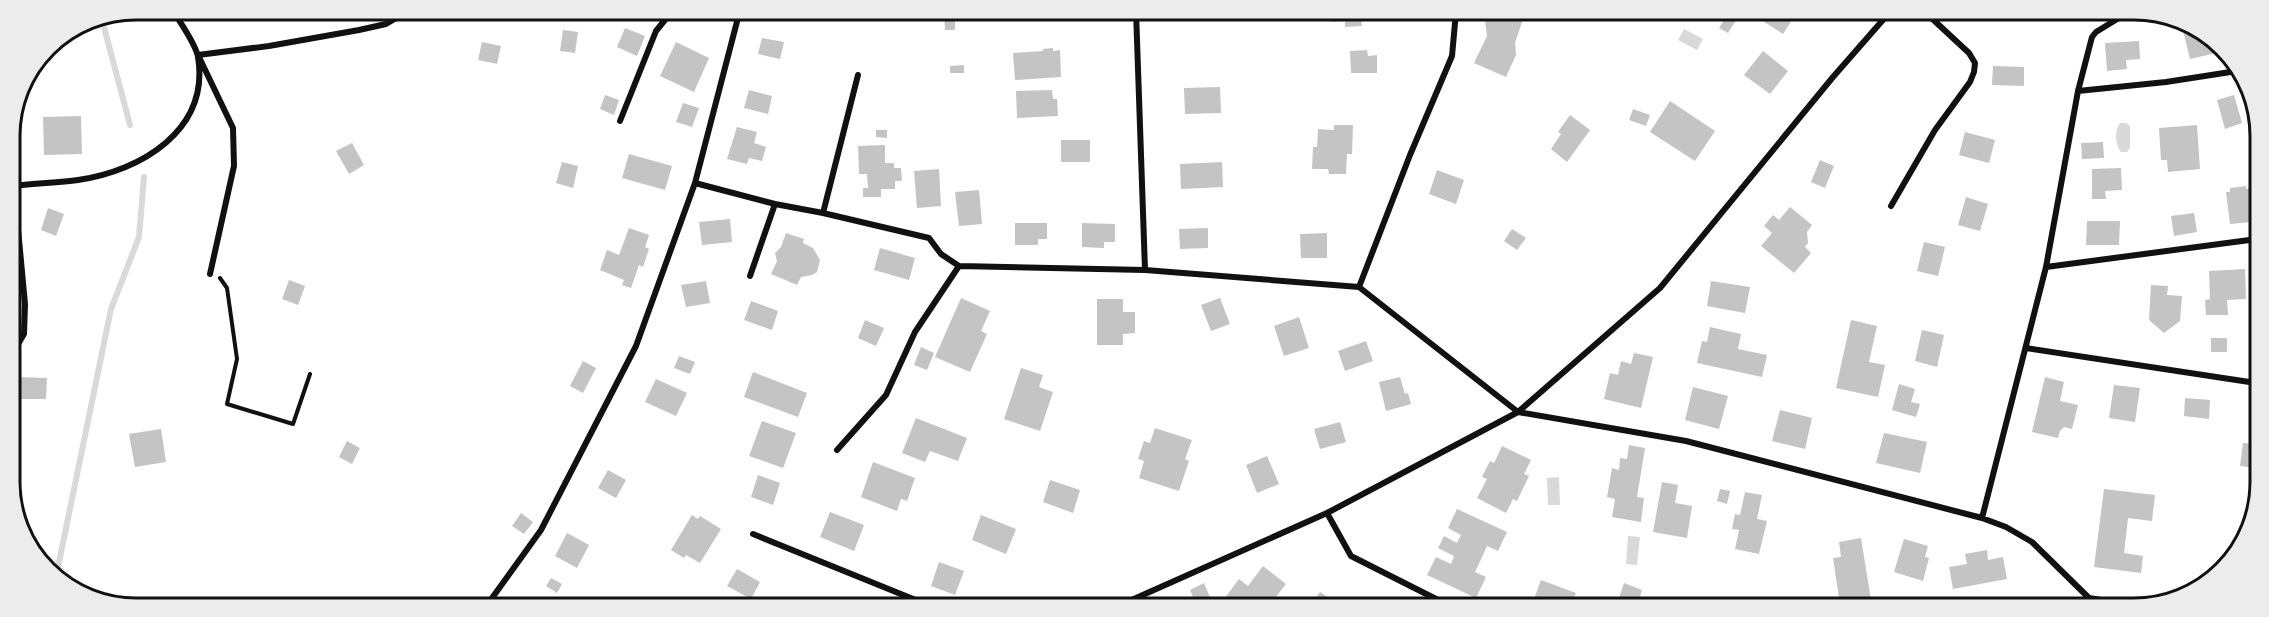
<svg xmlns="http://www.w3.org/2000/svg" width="2269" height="617" font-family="Jost,sans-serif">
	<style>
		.water { fill: #d9d9d9 }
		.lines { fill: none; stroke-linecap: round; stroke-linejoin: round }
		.stream { stroke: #d9d9d9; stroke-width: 6 }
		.building { fill: #c4c4c4 }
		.path { stroke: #111; stroke-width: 4 }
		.minor { stroke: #111; stroke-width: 6 }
		.rim { fill: none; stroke: #111; stroke-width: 3 }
	</style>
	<rect width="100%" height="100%" fill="#fff"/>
	<path class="water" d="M1684,29L1703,39L1697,50L1678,40Z
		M2120,123H2126L2130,126V148L2127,152H2121C2115,145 2114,131 2120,123Z
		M1559,477L1560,505H1548L1547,478Z
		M1628,536L1640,537L1637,565L1626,564Z"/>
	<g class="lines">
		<path class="stream" d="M101,16L130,125
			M56,577L111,309L139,237L144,177"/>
	</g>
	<path class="building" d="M1187,11H1219V15H1213V20L1187,21Z
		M1331,11L1373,12L1374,19L1361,20L1362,26L1345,27V21L1331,22Z
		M944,12H955V30H945Z
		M1484,12H1508L1510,20L1523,19L1515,43L1516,55L1506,77L1474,63L1487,36Z
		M1729,12L1738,17L1728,33L1719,28Z
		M1758,12H1797L1783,34L1755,16Z
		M2181,22L2223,46L2225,51L2190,59Z
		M625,28L645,36L637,56L617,47Z
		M563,30L578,32L575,53L560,51Z
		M762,38L784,42L780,59L758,54Z
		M2139,41L2140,59L2126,60L2127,69L2107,71L2105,43Z
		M482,42L501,46L497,64L478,60Z
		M676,42L709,58L694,92L660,76Z
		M1053,48V51L1060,50L1061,77L1015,80L1013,53L1043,51V49Z
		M1367,50L1368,56L1377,55V73H1351L1350,51Z
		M1763,51L1788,71L1770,94L1744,75Z
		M964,65V73H950V66Z
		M1993,66L2024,67V86L1992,85Z
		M1220,87L1221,113L1185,114L1184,88Z
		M749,90L772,96L768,114L744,108Z
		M1052,90L1053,99H1057L1058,116L1017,118L1016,91Z
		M605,95L619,100L614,115L600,109Z
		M2234,95L2242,123L2225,129L2217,100Z
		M1670,101L1715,131L1695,161L1650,132Z
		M683,103L699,108L692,127L676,122Z
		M1633,109L1650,115L1646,126L1629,120Z
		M1570,115L1590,130L1567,162L1551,149L1561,134L1558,132Z
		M81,116L82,154L44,155L43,117Z
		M1334,125H1353L1352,154H1347L1346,174H1329L1328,169H1312L1313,147H1317L1318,129L1334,130Z
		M2197,125L2200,169L2168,172L2167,160H2161L2159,128Z
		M737,127L757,132L754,143L766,147L762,161L749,158L747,164L727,159Z
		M876,130H887V138L876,137Z
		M9,132H18V158H9Z
		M1965,132L1995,140L1989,163L1959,155Z
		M1061,140H1090V162H1061Z
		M2103,142L2104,158L2082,159L2081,143Z
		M352,143L364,165L349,174L336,151Z
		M885,145V163H894V168H901L902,181H895V189H881V197H863V188H868L867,174H859L858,146Z
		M629,154L672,166L665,190L622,178Z
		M1820,160L1834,166L1825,188L1811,182Z
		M562,162L578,166L573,188L556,183Z
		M1222,162L1223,187L1181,189L1180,164Z
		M2121,168L2122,190L2105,191L2106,199H2092V169Z
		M939,169L941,206L917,208L914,171Z
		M1437,170L1464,180L1456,204L1429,194Z
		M2246,186V189L2256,187L2257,205L2249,206L2251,222L2230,224L2226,192H2230V188Z
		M979,190L982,224L959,226L955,192Z
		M1966,197L1988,204L1980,231L1958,225Z
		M1790,207L1812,225L1807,232L1808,243L1805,247L1811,253L1794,273L1761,246L1772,233L1764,226L1773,215L1779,220Z
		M48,208L64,214L56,236L41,230Z
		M2194,213L2197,232L2174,236L2171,216Z
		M730,219L732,242L702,245L699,222Z
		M2087,221H2120L2119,245H2086Z
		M1015,223H1047V239H1038V245H1015Z
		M1082,223L1115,224V242H1104V248L1082,247Z
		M629,228L649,235L645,247L649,249L643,267L639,265L631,288L622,285L624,280L600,270L607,250L619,255Z
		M1208,228V248L1180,249L1179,229Z
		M1512,229L1526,238L1517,250L1504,241Z
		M786,233L804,239L803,243L813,248L820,260L817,272L812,275L801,277L797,285L771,274L777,261L775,253L781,247Z
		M1327,233V258H1301L1300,234Z
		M1924,242L1945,247L1938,276L1917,271Z
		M880,248L915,258L909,280L874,270Z
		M2245,269L2246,299L2227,300L2228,315H2206L2205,300L2210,299L2209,271Z
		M289,280L305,286L298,305L282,299Z
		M706,281L710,303L686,307L681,285Z
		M1711,281L1750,287L1745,313L1707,306Z
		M2151,285L2168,286L2167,295L2182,296L2180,321L2164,333L2149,320Z
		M961,298L990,311L981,331L987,334L970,372L935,357Z
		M1220,298L1230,324L1211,331L1201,305Z
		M1097,299H1123V312H1135V333L1123,334V345H1097Z
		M751,301L778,311L772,330L744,320Z
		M1299,317L1309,348L1284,356L1274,326Z
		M865,320L884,328L876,346L858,338Z
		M1851,320L1877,326L1869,362L1885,365L1878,397L1836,388Z
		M1710,327L1741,334L1738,349L1767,355L1762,377L1697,363L1702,341L1707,342Z
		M1922,330L1944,335L1937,367L1915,361Z
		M2211,338H2227V352H2211Z
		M1366,341L1373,361L1345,371L1338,351Z
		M921,347L934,353L927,370L914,365Z
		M1634,353L1653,357L1641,408L1604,399L1610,373L1618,375L1621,361L1631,364Z
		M679,356L695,362L690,374L674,368Z
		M583,361L596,368L583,393L570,386Z
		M1021,368L1043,375L1039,387L1053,392L1040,431L1004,419Z
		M753,372L807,393L798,417L744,397Z
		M17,377L47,378L46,399H16Z
		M1400,377L1405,394L1408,393L1411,404L1386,411L1379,382Z
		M2045,377L2064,382L2060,401L2078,405L2072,429L2064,427L2060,431L2058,438L2032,432Z
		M656,379L687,393L676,416L645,402Z
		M1899,384L1915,389L1911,402L1920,404L1916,417L1892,410Z
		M2114,385L2140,388L2135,422L2109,418Z
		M1693,387L1728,396L1719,429L1685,420Z
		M2185,398L2210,400L2209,419L2184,416Z
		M1780,410L1812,418L1805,449L1772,441Z
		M916,418L967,438L958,461L930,451L925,462L902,453Z
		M762,421L796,433L783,468L749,456Z
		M1340,422L1346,442L1320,449L1314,429Z
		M1155,428L1192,440L1185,459L1189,461L1179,491L1139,478L1144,461L1138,459L1144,441L1150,443Z
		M161,429L166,462L135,467L129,434Z
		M1884,433L1927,442L1920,473L1876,463Z
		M347,441L360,448L352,464L339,457Z
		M2243,443L2256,444V468L2240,466Z
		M1629,445L1645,448L1637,497L1644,498L1641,522L1612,517L1615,499L1607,497L1612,468L1619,470L1620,458L1627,459Z
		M1502,446L1531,460L1524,474L1529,476L1517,501L1513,499L1506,513L1477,498L1487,479L1482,477L1490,461L1494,463Z
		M1267,456L1279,484L1257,493L1246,465Z
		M873,462L915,478L907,501L901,499L897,511L861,497Z
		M608,470L626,480L616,498L598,488Z
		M758,475L780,483L773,505L751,497Z
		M1050,480L1080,490L1073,513L1043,502Z
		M1662,482L1678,485L1675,503L1692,506L1687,538L1653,532Z
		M1720,489L1730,491L1727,504L1717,501Z
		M2104,489L2155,495L2152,521L2128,518L2124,553L2143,556L2141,573L2094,567Z
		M1745,492L1762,495L1757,519L1767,521L1759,554L1735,549L1739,530L1732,529L1735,514L1740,515Z
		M1457,509L1507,532L1498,551L1487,546L1475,572L1486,577L1476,598L1427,575L1436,557L1451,564L1454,556L1438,548L1444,536L1457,543L1461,535L1448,528Z
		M830,512L864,525L854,551L820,537Z
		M521,513L533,522L524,534L512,526Z
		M692,515L698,519L700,516L721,529L700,563L686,555L684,558L671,550Z
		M981,515L1016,529L1006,554L972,540Z
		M567,533L589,545L577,568L555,556Z
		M1861,538L1871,600L1840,605L1833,558L1841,557L1839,542Z
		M1904,539L1928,546L1925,557L1929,558L1923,581L1894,572Z
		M1987,550L1988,560L2003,557L2007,579L1953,589L1949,567L1967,564L1965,554Z
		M939,562L964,571L955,595L931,586Z
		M1263,566L1286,584L1269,606H1260L1255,602L1252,606H1227L1222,602L1239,579L1248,586Z
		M737,569L760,582L751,599L727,586Z
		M551,578L562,584L557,593L546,586Z
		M1541,580L1576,593L1570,607H1531Z
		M1204,583L1212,602L1204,606H1197L1190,590Z
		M1624,583L1642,590L1637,607H1616Z
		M1320,592L1342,606H1310Z"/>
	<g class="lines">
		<path class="path" d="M220,278L227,288L237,359L227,404L293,424L310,374"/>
		<path class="minor" d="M1136,11L1145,270L1359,287L1518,412L1686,441L1982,518L2006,527L2032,542L2089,598L2144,607
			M2078,91L2166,82L2237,71
			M620,121L656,31L673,10
			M695,183L775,204L823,213L929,238L941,254L959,266L1145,270
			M1891,206L1935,130L1970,82L1974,72L1975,63L1969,53L1926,13
			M823,213L858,75
			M2046,267L2257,239
			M210,274L234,166L233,128L198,55L269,46L359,30L386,24L398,17L404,10
			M750,276L775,204
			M1359,287L1410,155L1452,56L1456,12
			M2026,348L2256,383
			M11,356L24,334L25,304L14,186C35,183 57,183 78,180C141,171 210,130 198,57C196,44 179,21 172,9
			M837,450L886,395L915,332L959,266
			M1327,513L1351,556L1450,606
			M1982,518L2046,267L2078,91L2092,37L2096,32L2127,13
			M753,534L928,605
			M487,605L541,530L636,346L695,183L740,10
			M1118,606L1327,513L1518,412L1660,288L1833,77L1889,13"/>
	</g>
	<path d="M0 0H2269V617H0ZM136 20H2134A116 116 0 0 1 2250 136V482A116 116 0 0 1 2134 598H136A116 116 0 0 1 20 482V136A116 116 0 0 1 136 20Z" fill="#ececec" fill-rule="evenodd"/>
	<path class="rim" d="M136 20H2134A116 116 0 0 1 2250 136V482A116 116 0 0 1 2134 598H136A116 116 0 0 1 20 482V136A116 116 0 0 1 136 20Z"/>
</svg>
